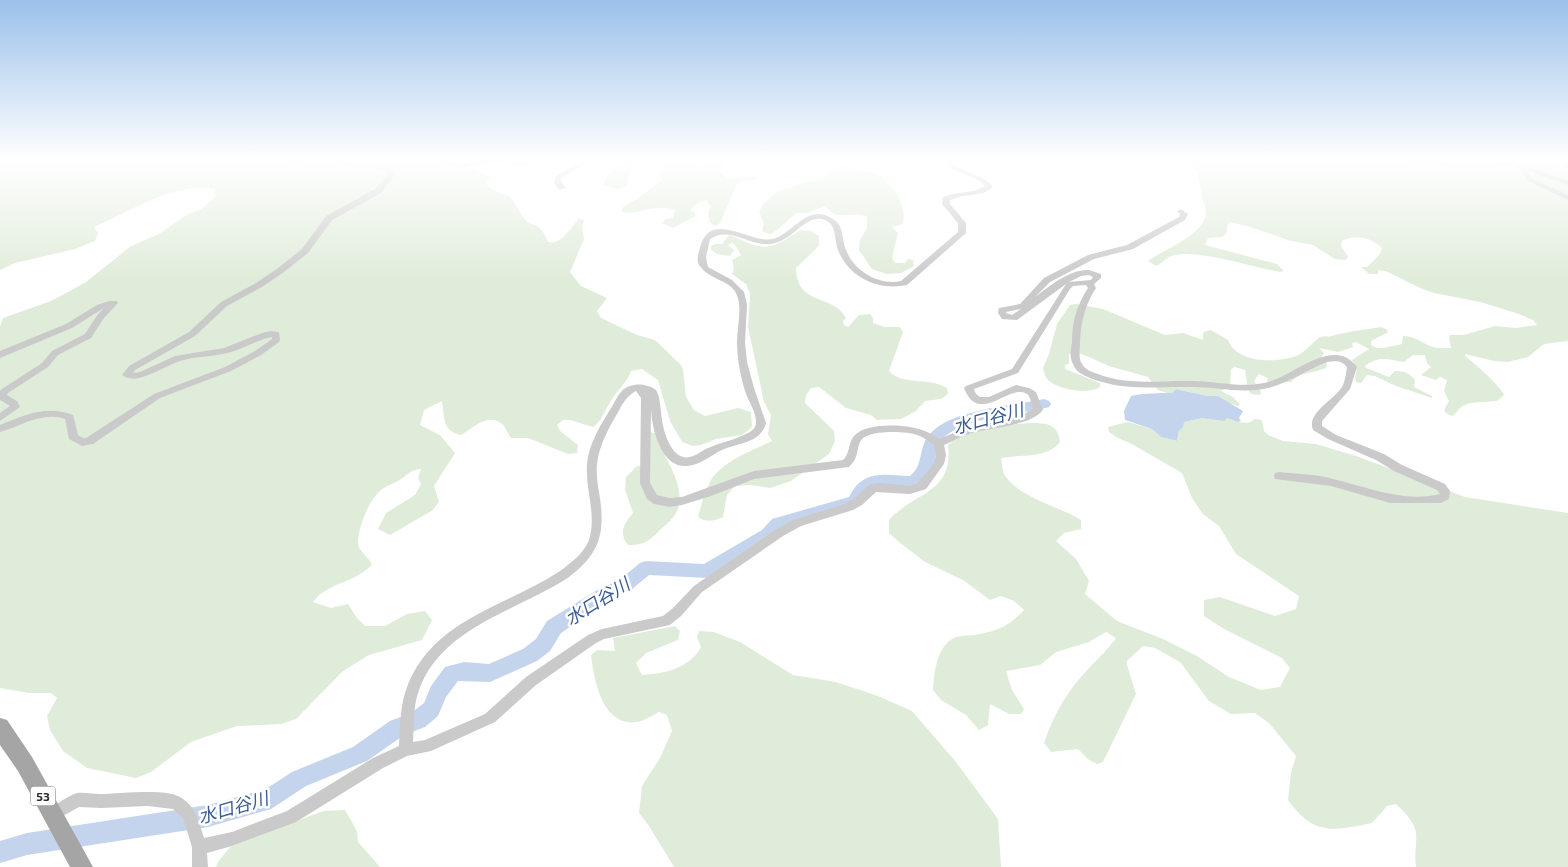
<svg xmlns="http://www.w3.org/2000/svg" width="1568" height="867" font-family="'Exo 2','Noto Sans JP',sans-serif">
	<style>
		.green { fill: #e0ecda }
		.water { fill: #c5d4ed }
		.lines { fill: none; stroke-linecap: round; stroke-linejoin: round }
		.river { fill: #c5d4ed; fill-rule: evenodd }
		.street { fill: #cacaca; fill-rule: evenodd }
		.primary { fill: #a5a5a5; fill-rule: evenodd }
		.labels { text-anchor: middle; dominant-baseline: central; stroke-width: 5; stroke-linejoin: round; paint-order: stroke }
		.shield { fill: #fff; stroke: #6c6c6c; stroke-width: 1 }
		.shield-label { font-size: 12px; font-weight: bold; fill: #2d2d2d }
		.near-water-label { font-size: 18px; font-style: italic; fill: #385c92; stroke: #fff }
	</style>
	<rect width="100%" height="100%" fill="#fff"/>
	<path class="green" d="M0,160H447L482,172L490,177L486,183C491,192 502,192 510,197C516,202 518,211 523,217C532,229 540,220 548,242C561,245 569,230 577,221L579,219L584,220L582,227L584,239L570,272L581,286L607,298L597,311L601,318L637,335L655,340L680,364L683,369L686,397L694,410L705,416L738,408L751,412L752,427L742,435L716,439L701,445L693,446L682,442L670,421L658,380L642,369L631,371C627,383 617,390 611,401C604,411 603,420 593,427L570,420H563L557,425L560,431L578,445L577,453L568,454L528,438H511C508,434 505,426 502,424C488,412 473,428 461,435C441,431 445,416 442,401L424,410L420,425L440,435L455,453L434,486L439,502L433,510L390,535L378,529L386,513L415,495L421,484L418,478L421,469C409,470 407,476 398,481C393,484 388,485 384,488C370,496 358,527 358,543C358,551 369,557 372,565C368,568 364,572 360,574C344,584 325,586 313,602L331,608L348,604L357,618L365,626H385L407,614L425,611L432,620L422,640L369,655L343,671L296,719L281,724L237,726L191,742L151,772L136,778L87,768L63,751L50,730L47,716L57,698L51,693H29L0,688V327L3,318L51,301L68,292L86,282L131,246L159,234L185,216L203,208L215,197V189C175,182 130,211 94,227L98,233L95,241L75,249L15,263L0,270Z
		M626,160H638L627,165L630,168L627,186L619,189L604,185C605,174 618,167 626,160Z
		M663,160H687C696,169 699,170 706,160H728L722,165L720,173L727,178L757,177L751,181L737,183L720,223L715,226L710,222L708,213L711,206L707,200L699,202L690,210L695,213V216L673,228L662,223L666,219L673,218L675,210C654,202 633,218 621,211L624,206C639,200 649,188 663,180L659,173L668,163Z
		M1191,160H1568V341L1544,344L1528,357L1508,362L1494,361L1465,354V356C1475,364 1499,384 1504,395L1497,401L1470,403L1462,406L1453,416L1447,414L1444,410L1449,401L1444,391L1447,380L1440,377L1436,380L1421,375L1431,367L1427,363L1425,355H1413L1404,362C1388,360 1380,355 1365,366L1366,368L1389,377L1395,371C1405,371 1409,373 1415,380L1414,387L1432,396V398L1396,386L1375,376L1367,375L1361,383L1356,382L1355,378L1357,368L1352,360L1369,349L1356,342L1352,343L1353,347L1338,352L1319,348L1324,353L1321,358L1327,363L1326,368C1311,374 1302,371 1291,382L1270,383L1267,381L1268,378L1259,374L1254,381L1261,392L1260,395L1251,394L1248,390L1245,370L1235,367L1231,369L1230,386L1221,391L1233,397L1240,405L1238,406L1229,403L1218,396H1208L1176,389L1172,393H1167L1158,390L1148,377L1109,366L1082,354L1071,353L1069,355V364L1065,365V369L1100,383V387C1087,395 1058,390 1047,379C1045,376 1044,372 1043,368L1049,354L1057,324L1070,305L1076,304L1103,309L1165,335L1183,333L1203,340V332L1211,330L1228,340C1236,364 1282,364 1300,354C1308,349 1313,342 1320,337C1323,336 1329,337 1332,336C1348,331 1364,330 1381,327L1386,329L1388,332L1371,341V345L1377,348H1383L1402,344L1403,336C1414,336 1421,342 1430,346C1437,349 1444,348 1451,348L1449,338L1450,335H1464L1495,326L1516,328L1537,325L1533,320L1519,314L1480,302L1434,293L1420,288L1386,271L1378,270V274H1369L1361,267H1367L1380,254L1382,248C1370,237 1356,234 1342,241L1341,246L1348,257L1346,260L1335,259L1313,245L1291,241L1247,226L1230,222L1227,226V232L1223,237L1208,238L1205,245L1277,264L1284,271L1280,272C1254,268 1191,246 1169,257C1164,260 1161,264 1156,266L1148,261C1163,250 1208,233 1206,212C1206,207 1203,202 1202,197C1199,181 1199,174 1191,160Z
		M841,164L862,172L872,171C891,181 907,201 903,224L892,227L898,233L892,258L895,263H905L908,259L913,260L914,266L901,273L887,274L872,269L859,250L860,240L867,228V217C855,211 846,218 835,214C831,213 829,209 825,206L808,213H796L776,231L770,234L762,231L764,223L759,212L763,204L777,192L828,175L836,166Z
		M801,230L811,231L819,236V246L796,268C797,307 833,293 846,318L843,321L844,325L848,327L859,315L870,314L873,318V323L885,327H900L903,332L889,371C902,386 930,377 947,388L948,394L941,399L925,401L916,411L901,419L877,420L871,415L846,408L819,387L811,388L806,395L805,403L834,431L835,441L829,454L791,481L770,488L750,485L735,486L727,495L723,517C714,521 707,523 698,517C701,506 704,494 709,484C719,462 752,451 772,441L768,434L771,415L764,402L748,327L750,293L746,284L732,274L734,269L732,260L741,255L735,245L732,243L728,245L734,250L730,256L717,254L711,250V246L715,244H722L729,235C750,242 759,253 781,242C788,239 794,233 801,230Z
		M1203,418H1227L1238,422L1248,423L1255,419L1262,420L1264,431L1268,435L1283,441L1316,444L1359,457L1465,497L1568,513V867H1416C1414,854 1417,847 1416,834C1416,823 1404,812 1396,804L1387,806L1372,823C1333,831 1314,836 1288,800L1291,773L1296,756L1269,723L1255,713L1231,714L1209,701L1180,662L1155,648L1143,646L1127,661V665L1136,694L1103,762L1097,764L1089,760L1078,749L1051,752L1044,743C1054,713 1068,690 1090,667C1100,657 1108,649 1116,638L1106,632L1089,642L1056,652L1040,665L1006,671L1012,690L1024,709L1021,714H1009L990,704L988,725L979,730L966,715L941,700L933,690C934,673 937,646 954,638C959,635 968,636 974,635C997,631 1008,627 1024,610L1014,601L1001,596L990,600L963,580L925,562L899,542L889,533V520C914,492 954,494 948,445C950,443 954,440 957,438C973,431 1036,417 1051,426C1058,430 1059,435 1060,442C1047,459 1021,454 1001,458C1002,463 1002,470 1004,474C1017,497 1059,506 1081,520V529L1064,533L1056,541L1076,559L1089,581L1085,594L1117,621L1163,639L1197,656L1229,677L1261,690L1280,687L1290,668L1282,658L1224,629L1204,616V600L1220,597L1275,616L1296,609L1299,596L1236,554L1219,526L1203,514L1192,498L1182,473L1130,443L1118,438L1109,432L1108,427L1128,422L1152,429L1161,437L1177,441L1179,431L1184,422Z
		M650,432L655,433C662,456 686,483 678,509C675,517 667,524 661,529C651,540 643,546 628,545C618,533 624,524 633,513L625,489L626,477L636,467L648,463Z
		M675,626L680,631L678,640L646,653L636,663L642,675C664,674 690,668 701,647L697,637L699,631L714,632L740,642L793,675L836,682L878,696L912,711L956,762L998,819L1001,867H674L649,826L639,813L642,786L660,758L672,731L667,715L659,712C653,715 647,719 641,721C603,731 594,681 591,655L597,650L615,651L613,638Z
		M345,810L357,831L358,842L380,867H216L218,862L230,847L323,811Z"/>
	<path class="water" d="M1176,389L1208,396H1218L1243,411L1239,418L1241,421L1238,422L1227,418L1224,421L1203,418L1184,422L1183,427L1179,431L1177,441L1161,437L1152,429L1125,420L1124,411L1131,396C1144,393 1159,393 1172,393Z"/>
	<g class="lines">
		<path class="river" d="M1044,399L1049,401L1051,404L1049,407C1019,416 961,416 941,441C932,452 940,473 920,485C898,499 882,468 861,505L784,529L774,540L707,578L649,575L631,590L611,599L561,633L550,651L537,661L490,682L458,681L446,697L438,716L425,727L404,735L367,761L306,786L271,809L208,827L27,855L0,863V841L27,833L208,805L266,789L292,772L353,747L390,721L411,713L424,703L431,686L445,667L464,662L489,664L523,649L536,639L547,621L599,589L619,580L640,563L646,561L704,564L762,530L772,519L849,497C863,469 884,475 910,476C924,465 918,448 929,435C951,409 1011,406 1044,399Z"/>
		<path class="street" d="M282,160H307C302,164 287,164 282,160Z
			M330,160H339L351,163L385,166L390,168L394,176L381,193L332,220L308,253L284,272L262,287L227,306L195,336L135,370L133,373L140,372L175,356L224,348L262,333L271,331L279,332L280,340L279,342L261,355L231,371L160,398L93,444L82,446L69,439L65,419C43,411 21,426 0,432V425C25,415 47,405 73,415L78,435L83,438H86L154,394L225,367L255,351L272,339V337L267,338C253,342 241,350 227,353C212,357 195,356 180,361C166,365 136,387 122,375L129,366L189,332L221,302L256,283L278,268L302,249L326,216L375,189L387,176L384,170L350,167Z
			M435,160H443L461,164L486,160L521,162L544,160L527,165L491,163L461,168L445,165Z
			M585,160H592L561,178L562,183L566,188L559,190L554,183L556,176Z
			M945,160H951C961,174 982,172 993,187C981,198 964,193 950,200V204L966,223V233L907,285C879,291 849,278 838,250C834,239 837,222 822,219C803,215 790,246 765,244C745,243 729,227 710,239L706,257L708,267L732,280L744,292L747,305L745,342L747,362L754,388L766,423C760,444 739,442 722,450C711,455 701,465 687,466C661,468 652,429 651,409L650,483L657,495L670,498L682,497L754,471L843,460C850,454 848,443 854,436C865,422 907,424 922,430C928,432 934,435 940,439L962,429L1024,414L1033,409C1031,404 1031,397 1027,394C1010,382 979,427 964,388L966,386L1012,369L1066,284L1017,320L1002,319L998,313L999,308L1020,304L1044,278L1088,255L1127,245L1179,217L1180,214L1177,211L1181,209L1188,214L1185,220L1133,249L1094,259L1050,282L1035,297C1050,286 1070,269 1089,270C1093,271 1097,273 1101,274V278L1094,284L1096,288C1085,305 1081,321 1080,342C1080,349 1078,358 1082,364C1085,370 1092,372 1098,374C1129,386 1160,380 1192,381C1216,381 1239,388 1264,383C1289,378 1308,356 1335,355C1344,355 1351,359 1357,367L1350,389L1322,421V426L1336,435L1384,454L1402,465L1445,484L1450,491L1449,499L1441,503H1390L1331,486L1275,479L1274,476L1275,473L1279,472C1297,474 1316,474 1333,479C1367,487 1404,503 1440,494L1437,490L1394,471L1376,460L1328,439L1313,430C1306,413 1334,400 1342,387C1345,382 1346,373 1347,367C1341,360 1336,361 1327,362C1307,370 1288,383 1268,388C1242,394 1218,387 1192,387C1155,386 1126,392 1090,378C1083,375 1076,372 1073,364C1069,357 1071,349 1072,342C1072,321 1077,305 1088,288L1086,285L1073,286L1070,289L1018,373L974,389L976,394L980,397H989L1016,385L1029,388L1036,392L1043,410C1029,427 990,427 969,434C961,436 953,441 944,445L946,455L944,464L926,489L910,494L876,492L862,505L853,510L801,526L783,536L702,592L681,616L670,625L604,639L596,643L536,685L495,722L431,751L407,756L383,768L296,822L232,846L207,853L208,867H192V847L183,818L173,809L148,806L101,808L79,807L54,821L49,819L47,814C50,807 70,795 77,793C84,792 93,794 100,794C119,794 165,788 180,797C196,806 199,822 204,838L232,832L287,811L373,758L399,746C400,729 400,709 405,693C428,620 504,608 560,571C571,563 584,553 589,540C597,515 585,489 587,464C589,442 602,423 613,405C615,401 618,395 621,392C630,382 646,383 656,390C660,397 660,404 661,412C662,425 666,441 674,451C684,462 693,457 704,450C716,443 750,437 755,427C759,417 750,404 746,394C741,378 737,360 737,342C737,327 743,307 736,293C729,279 707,280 698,263C697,256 699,251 701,244C713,209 754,247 776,238C795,230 809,203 833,219C844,225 842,240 846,250C854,271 879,286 901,281L958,232V223L942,204L943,197C957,191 973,194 985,186C974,173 956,177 945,160ZM1089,275L1093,277L1091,280L1069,282L1081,276ZM1021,309L1012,315L1006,313V312ZM636,391L641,398L640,483L647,499L654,504L670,507L682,505L711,496L754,479L849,467C860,457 856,446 862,439C871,430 906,431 917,435C923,437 929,441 934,445L936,455L934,463L918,483L910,486L880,483L873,484L869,485L854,499L845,504L793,520L775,530L694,586L673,608L663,616L602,629L588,635L526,677L485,714L425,740L413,742C414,726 413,708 418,693C439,627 518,611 569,577C599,554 605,535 600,498C598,487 596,475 597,464C599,446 608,429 617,414C622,405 626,396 636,391Z
			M1403,160H1421L1472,165L1511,161L1522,164L1568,181V185L1527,171L1533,179L1568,195V200L1528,181L1519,168L1510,165L1472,169L1406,162Z
			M1558,160H1564L1568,164V170L1566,169Z
			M109,301H117L118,303L104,318L91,338L58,355L48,367L8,393L7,395L17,401L20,407L0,421V413L10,406L0,400V391L2,389L42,363L52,351L85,334L98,314L104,308L72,328L0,358V351L66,324L97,305Z"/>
		<path class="primary" d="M0,718L7,720L32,757L93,867H70L18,771L0,745Z"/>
	</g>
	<linearGradient id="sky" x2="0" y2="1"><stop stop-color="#9ac1ea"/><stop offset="0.57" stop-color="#fff"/><stop offset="1" stop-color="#fff" stop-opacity="0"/></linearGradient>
	<rect width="1568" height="281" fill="url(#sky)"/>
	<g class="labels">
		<rect class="shield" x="30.5" y="786.5" width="25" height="19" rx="4"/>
		<g class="shield-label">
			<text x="43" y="796">53</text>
		</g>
		<g class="near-water-label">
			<text transform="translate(988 418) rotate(-15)">水口谷川</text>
			<text transform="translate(597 601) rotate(-32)">水口谷川</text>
			<text transform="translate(233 807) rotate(-16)">水口谷川</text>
		</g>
	</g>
</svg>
